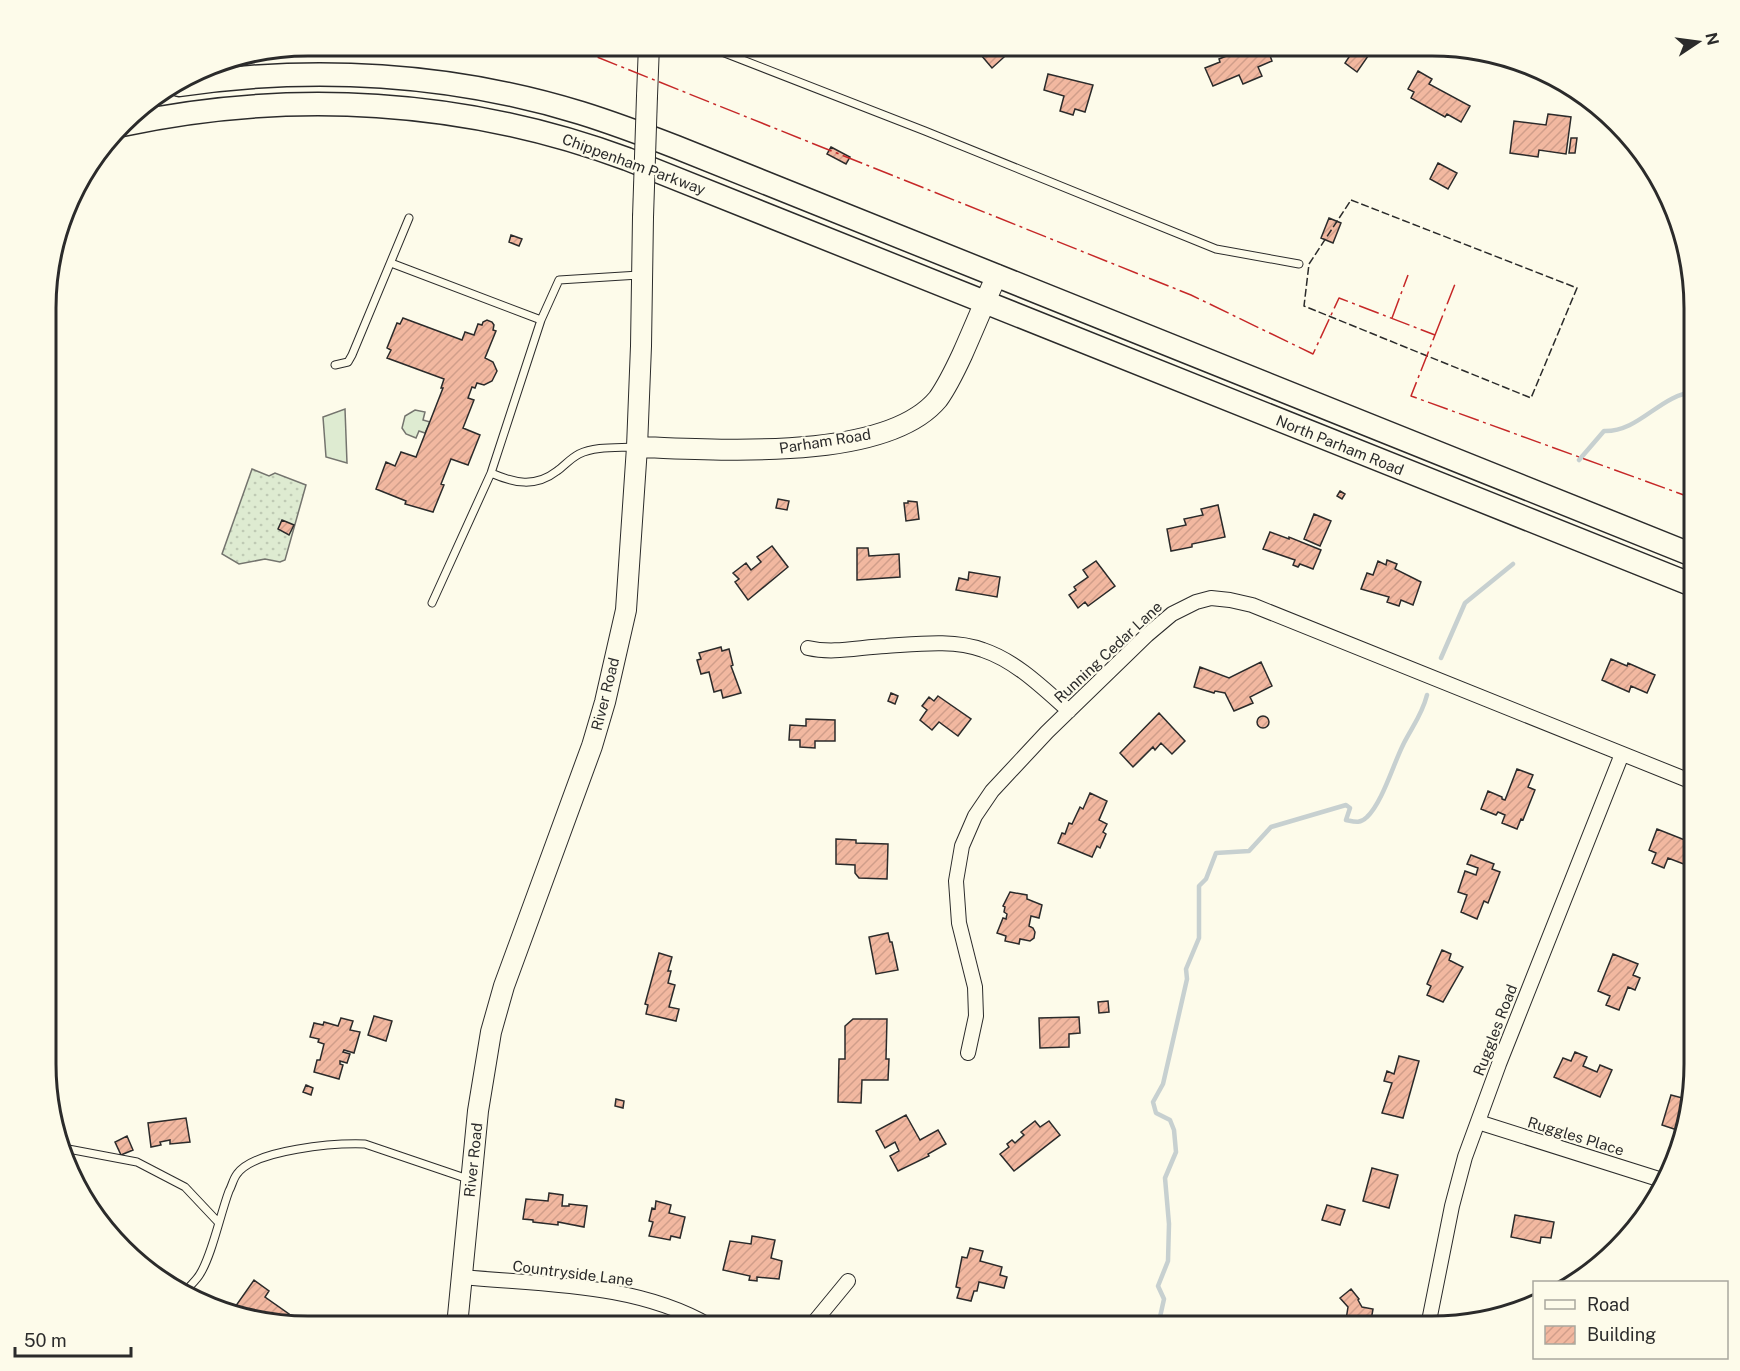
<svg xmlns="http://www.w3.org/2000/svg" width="1740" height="1371" font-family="'Public Sans',sans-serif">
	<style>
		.grass { fill: url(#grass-dots); stroke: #74746e; stroke-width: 1.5 }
		.garden { fill: #deebd1; stroke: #74746e; stroke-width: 1.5 }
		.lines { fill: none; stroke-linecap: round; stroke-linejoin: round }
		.stream { stroke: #c7d0d0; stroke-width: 4.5 }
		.building { fill: url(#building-hatch); stroke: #2b2b2b; stroke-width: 1.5 }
		.service-casing { stroke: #2b2b2b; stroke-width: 9 }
		.minor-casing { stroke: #2b2b2b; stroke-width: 16 }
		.secondary-casing { stroke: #2b2b2b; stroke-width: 22 }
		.trunk-casing { stroke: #2b2b2b; stroke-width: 25 }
		.service { stroke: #fdfbea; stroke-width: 7 }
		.minor { stroke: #fdfbea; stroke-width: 14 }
		.secondary { stroke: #fdfbea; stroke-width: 20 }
		.trunk { stroke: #fdfbea; stroke-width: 22 }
		.secondary-bridge-casing { stroke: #2b2b2b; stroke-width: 22; stroke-linecap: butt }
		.secondary-bridge { stroke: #fdfbea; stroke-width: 20 }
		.fence { stroke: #2b2b2b; stroke-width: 1.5; stroke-dasharray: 8 3; stroke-linecap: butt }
		.power { stroke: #c62828; stroke-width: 1.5; stroke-dasharray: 21 4.5 3 4.5; stroke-linecap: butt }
		.labels { text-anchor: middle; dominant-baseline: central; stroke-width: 4.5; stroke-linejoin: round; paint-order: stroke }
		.street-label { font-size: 15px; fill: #2b2b2b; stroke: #fdfbea }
		.rim { fill: none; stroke: #2b2b2b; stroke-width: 3 }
	</style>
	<defs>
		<pattern id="grass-dots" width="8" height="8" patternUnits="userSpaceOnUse" patternTransform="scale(1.5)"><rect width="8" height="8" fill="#deebd1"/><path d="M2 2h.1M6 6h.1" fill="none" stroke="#bfcab4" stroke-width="1.8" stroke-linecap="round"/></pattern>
		<pattern id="building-hatch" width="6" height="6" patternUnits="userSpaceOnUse" patternTransform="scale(1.5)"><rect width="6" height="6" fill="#f2b8a0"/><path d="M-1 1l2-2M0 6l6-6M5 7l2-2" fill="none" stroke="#d09e8a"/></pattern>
	</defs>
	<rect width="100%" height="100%" fill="#fdfbea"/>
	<path class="grass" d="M252,469L269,476L275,473L306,485L285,560L280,562L265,559L239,564L222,554Z"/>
	<path class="garden" d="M345,409L347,463L326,457L323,417Z
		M415,410L425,412L423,420L430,422L425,433L419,431L416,438L406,434L402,428L405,416Z"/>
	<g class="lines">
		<path class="stream" d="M1579,460L1604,431C1640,432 1660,394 1695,392
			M1441,658L1465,603L1513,564
			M1158,1326L1164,1299L1158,1286L1168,1261L1169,1224L1165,1178L1176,1152L1174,1130L1170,1120L1156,1113L1153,1102L1163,1084L1187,979L1186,969L1199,938V886L1206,879L1216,853L1249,851L1271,827L1346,805L1350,808L1346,820C1355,822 1360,824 1367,817C1382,803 1393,765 1403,745C1412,727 1422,715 1427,695"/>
	</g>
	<path class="building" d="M786,45H800L798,50Z
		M986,45H1012L1014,48L992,68L981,55L989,48Z
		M1243,45H1266L1272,61L1258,67L1262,76L1243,84L1239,75L1213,86L1205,68L1220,62L1219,59L1239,51L1238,48Z
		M1294,45H1300L1303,48L1299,53L1293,48Z
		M1351,45L1375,46L1357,72L1345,63L1355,48Z
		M1418,71L1432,79L1429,84L1470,106L1461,122L1447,114L1445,117L1411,98L1414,92L1408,89Z
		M1048,74L1093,85L1085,112L1075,109L1073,115L1060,111L1064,96L1044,90Z
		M1548,114L1571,117L1566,154L1539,150L1538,157L1510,153L1514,121L1546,125Z
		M1571,138H1577L1575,153H1569Z
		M831,147L850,157L846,164L827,154Z
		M1438,163L1457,173L1448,189L1430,179Z
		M1329,218L1341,223L1333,243L1321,238Z
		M511,235L522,239L519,246L509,242Z
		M403,318L462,340L465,332L474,335L478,324L482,325L483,322L487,320L492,322L494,325L493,330L496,331L485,358L493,362L497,371L492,381L484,385L477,383L475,388L472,387L468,398L474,400L463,428L480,435L468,465L451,459L441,484L444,485L433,512L405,504L406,501L376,489L386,462L395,466L401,452L416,457L443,388H441L444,379L387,358L391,350L387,348L397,323L400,324Z
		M1340,491L1345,494L1342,499L1337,496Z
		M778,499L789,501L787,510L776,508Z
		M908,501L917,502L919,519L906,521L904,503H908Z
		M1218,505L1225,537L1192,544V547L1171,551L1167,529L1186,525L1184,519L1203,515L1201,509Z
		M1314,514L1331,521L1320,546L1304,539Z
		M282,520L294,525L289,535L278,529Z
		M1270,532L1289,539V537L1321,550L1313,569L1300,564L1298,567L1293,565L1295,560L1263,549Z
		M772,546L788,567L748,600L735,582L739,579L733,573L746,563L751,570L761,562L757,557Z
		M857,548H868L869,556L899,554L900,577L857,580Z
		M1387,560L1397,564L1395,569L1421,582L1413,605L1401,600L1399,606L1387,602L1389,597L1361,589L1367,573L1373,575L1378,561L1386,565Z
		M1096,561L1115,586L1088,606L1085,602L1078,608L1069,595L1076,590L1074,587L1088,577L1083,570Z
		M969,572L1000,577L997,597L956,590L959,578L968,580Z
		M721,647L722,651L729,649L733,665L731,666L741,693L723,698L721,690L714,692L709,672L701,674L697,660L701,659L699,653Z
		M1611,659L1627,666L1628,663L1655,675L1647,693L1631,686L1629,692L1602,680Z
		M1261,662L1272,686L1250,697L1253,703L1234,711L1225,693L1215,691L1214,693L1194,687L1200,667L1229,678Z
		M891,693L898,696L895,704L888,701Z
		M938,696L971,719L958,736L939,722L932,730L920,720L927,710L922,706L929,697L934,701Z
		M1159,713L1185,741L1172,754L1161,743L1155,750L1153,747L1133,767L1120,753Z
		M1257 722a6 6 0 1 1 12 0a6 6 0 1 1-12 0Z
		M806,719L835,720V741H815V748L800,747V740H789L790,725L806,726Z
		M1517,769L1533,775L1528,787L1535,790L1523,820L1521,819L1517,829L1502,823L1505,815L1498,812L1496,815L1481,809L1488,791L1502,797V799L1505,800Z
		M1090,793L1107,801L1099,820L1107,824L1103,832L1106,834L1100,848L1097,846L1092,857L1058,843L1062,833L1065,834L1069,823L1072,824L1080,807L1083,809Z
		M1657,829L1695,844L1694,868L1668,858L1664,868L1652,863L1656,853L1649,850Z
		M836,839L856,840V843L888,844L887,879L859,878L855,873V865L836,864Z
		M1471,855L1494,864L1492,869L1500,872L1488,903L1484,901L1477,919L1461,912L1467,895L1458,892L1465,871L1476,875L1478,868L1467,864Z
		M1010,892L1027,895V899L1042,905L1039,918L1031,916L1029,926L1033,928L1035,932L1034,938L1030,941L1020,939L1019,944L1005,941L1006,936L997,933L1003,918L1006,919L1007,914L1004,912L1005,907L1003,906Z
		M888,933L890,942H892L898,970L876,974L869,937Z
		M1442,950L1451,954L1449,960L1463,967L1443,1002L1427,995L1431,986L1427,984Z
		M659,953L672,957L668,971H671L668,983L675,985L669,1007L679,1009L676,1021L646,1014L648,1005L645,1004Z
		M1613,954L1638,964L1633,975L1640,978L1635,990L1628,987L1619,1010L1606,1005L1610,996L1598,991Z
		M1108,1001L1109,1012L1099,1013L1098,1002Z
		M374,1016L392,1021L386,1041L368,1035Z
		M1079,1017L1080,1033L1069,1034V1047L1040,1048L1039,1018Z
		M341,1018L353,1021L350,1030L360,1032L354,1053L344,1050L343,1052L350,1054L347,1063L340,1061V1064L343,1065L339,1079L314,1072L317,1060H320L324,1044L318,1042L319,1039L310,1037L314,1023L323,1025L324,1022L338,1026Z
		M853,1019H887L886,1059H889L888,1080H862L861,1103L838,1102L839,1059H845V1026Z
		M1575,1052L1587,1057L1583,1066L1597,1072L1600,1065L1612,1070L1600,1097L1554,1077L1563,1058L1571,1061Z
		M1399,1056L1419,1061L1403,1118L1382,1113L1392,1083L1384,1081L1387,1071L1394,1074Z
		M306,1085L313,1088L311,1095L303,1092Z
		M1671,1095L1690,1100L1684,1126L1678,1124L1677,1130L1662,1125Z
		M616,1099L624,1101L623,1108L615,1106Z
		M906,1115L920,1140L938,1130L946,1144L928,1154L929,1156L898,1171L890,1156L899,1151L895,1142L885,1148L876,1131Z
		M186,1118L190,1142L170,1144V1140L160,1142L161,1145L151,1147L148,1123Z
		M1035,1121L1040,1127L1049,1121L1060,1135L1014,1171L1000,1154L1009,1147L1007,1144L1012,1140L1015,1143L1024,1135L1021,1132Z
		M127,1136L133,1150L121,1155L115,1142Z
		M1372,1168L1398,1175L1389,1208L1363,1201Z
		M549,1193L563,1195L562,1206H569V1204L587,1206L584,1227L558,1222V1225L533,1222V1220L523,1219L526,1199L548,1201Z
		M656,1201L671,1205L669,1213L685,1217L680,1238L671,1236L670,1240L649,1236L653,1222L649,1221L652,1208L655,1209Z
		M1327,1205L1345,1210L1340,1225L1322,1220Z
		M1515,1215L1554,1222L1551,1238L1541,1237L1540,1243L1511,1237Z
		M752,1236L775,1240L771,1258L782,1261L779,1279L757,1277V1281L749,1280L750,1276L723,1270L730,1241L751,1244Z
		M970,1248L983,1251L980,1261L1002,1267L1000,1275L1007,1277L1004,1288L979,1282L977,1291H974L971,1301L957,1298L960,1288L956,1287L962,1257L967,1258Z
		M254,1280L269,1291L265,1297L289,1314L283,1324L276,1320L275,1322L245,1315L235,1307Z
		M1351,1289L1359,1299L1358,1300L1362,1307L1373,1309L1370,1326H1345L1348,1307L1340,1298Z"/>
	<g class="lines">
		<defs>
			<path id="service" d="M704,45L925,131L1216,249L1299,264
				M391,263L541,320
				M335,365L348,362L352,355L409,218
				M491,473C514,483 535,488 557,471C564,466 571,458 579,454C595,446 617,448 635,447
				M432,603L491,473L541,320L559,280L639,275
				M63,1148L137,1162L185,1187L218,1222
				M185,1292C189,1286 196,1281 200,1274C212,1255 220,1215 229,1191C232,1186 233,1179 237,1174C255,1149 336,1143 365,1144L468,1179"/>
			<path id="minor" d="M808,648C834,654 860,647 886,646C917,644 954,639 983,650C1016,661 1043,688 1069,711
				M968,1053L976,1016L975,987L959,923L956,881L962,846L975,816L992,791L1047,732L1147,635L1172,614L1196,602L1211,598L1230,600L1252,605L1695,783
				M1478,1122L1665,1181
				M462,1277C544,1285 637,1283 710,1326
				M811,1326L848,1281
				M1428,1326L1452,1206L1465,1157L1499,1064L1622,754"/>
			<path id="secondary" d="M647,96L649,45
				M637,447C714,449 885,463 938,399C948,385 955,370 962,355C974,328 985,301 997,275
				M457,1326L478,1111L491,1032L504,986L592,746L605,702L626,610L637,447L641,346L643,217"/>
			<path id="trunk" d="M179,85C313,65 451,73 581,113C613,123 645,135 676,147L1695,556
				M122,125C291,89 465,99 627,159L1695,586"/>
		</defs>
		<use href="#service" class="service-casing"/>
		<use href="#minor" class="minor-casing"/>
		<use href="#secondary" class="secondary-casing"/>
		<use href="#trunk" class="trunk-casing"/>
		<use href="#service" class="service"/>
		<use href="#minor" class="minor"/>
		<use href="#secondary" class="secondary"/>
		<use href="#trunk" class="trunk"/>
		<defs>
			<path id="secondary-bridge" d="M643,217L647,96"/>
		</defs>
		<use href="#secondary-bridge" class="secondary-bridge-casing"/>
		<use href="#secondary-bridge" class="secondary-bridge"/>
		<path class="fence" d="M1351,200L1577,288L1531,398L1304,306L1309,264Z"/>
		<path class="power" d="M567,45L1191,295L1313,354L1339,298L1435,335L1411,396L1695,499
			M1392,318L1408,275
			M1435,335L1455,284"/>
	</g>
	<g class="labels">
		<g class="street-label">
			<text transform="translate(634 164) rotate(20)">Chippenham Parkway</text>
			<text transform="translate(825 441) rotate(-9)">Parham Road</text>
			<text transform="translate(1340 445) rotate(22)">North Parham Road</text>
			<text transform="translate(1108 652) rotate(-43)">Running Cedar Lane</text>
			<text transform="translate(605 694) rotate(-76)">River Road</text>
			<text transform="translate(1495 1030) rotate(-69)">Ruggles Road</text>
			<text transform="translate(1576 1136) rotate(17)">Ruggles Place</text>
			<text transform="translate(473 1160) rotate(-84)">River Road</text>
			<text transform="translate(573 1273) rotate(7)">Countryside Lane</text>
		</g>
	</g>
	<path d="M0 0H1740V1371H0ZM308 56H1432A252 252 0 0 1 1684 308V1064A252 252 0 0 1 1432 1316H308A252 252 0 0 1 56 1064V308A252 252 0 0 1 308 56Z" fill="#fdfbea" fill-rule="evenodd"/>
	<path class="rim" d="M308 56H1432A252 252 0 0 1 1684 308V1064A252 252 0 0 1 1432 1316H308A252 252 0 0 1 56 1064V308A252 252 0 0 1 308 56Z"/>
	<rect x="1533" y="1281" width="195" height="78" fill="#fdfbea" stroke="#a9a89e" stroke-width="1.5"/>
	<rect x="1545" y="1300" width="30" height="9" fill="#fdfbea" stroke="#a9a89e" stroke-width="1.5"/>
	<text x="1587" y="1311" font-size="18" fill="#2b2b2b">Road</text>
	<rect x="1545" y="1326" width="30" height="18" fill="url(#building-hatch)" stroke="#a9a89e" stroke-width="1.5"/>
	<text x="1587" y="1341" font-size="18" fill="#2b2b2b">Building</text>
	<g transform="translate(1698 42) rotate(77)" stroke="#fdfbea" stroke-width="4.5" paint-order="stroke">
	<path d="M0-4.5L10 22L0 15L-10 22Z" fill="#2b2b2b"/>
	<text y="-9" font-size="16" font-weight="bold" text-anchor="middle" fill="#2b2b2b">N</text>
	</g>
	<path d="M15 1347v9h116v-9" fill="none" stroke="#2b2b2b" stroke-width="3"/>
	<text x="24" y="1347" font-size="18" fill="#2b2b2b" stroke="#fdfbea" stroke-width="4.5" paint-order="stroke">50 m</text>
</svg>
